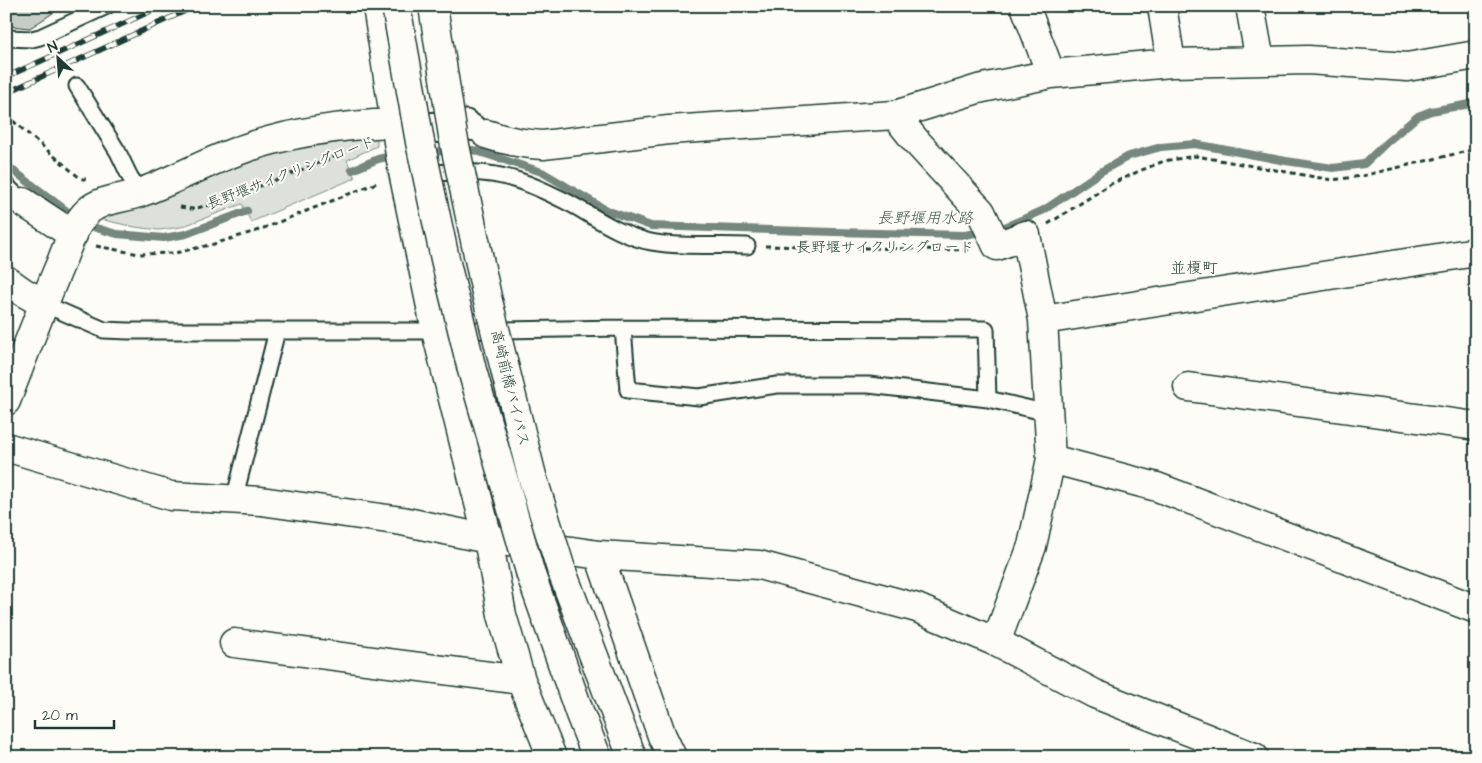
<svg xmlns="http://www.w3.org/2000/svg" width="1482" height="763" font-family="'Architects Daughter','Klee One',sans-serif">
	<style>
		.green { fill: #dde0db; stroke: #7e8e88 }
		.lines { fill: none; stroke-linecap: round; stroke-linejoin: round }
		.stream { stroke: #75877f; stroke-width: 8 }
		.building { fill: #c6cdc7; stroke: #1f3d34 }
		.lane-casing { stroke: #1f3d34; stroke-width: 19 }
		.street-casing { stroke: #1f3d34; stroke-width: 31 }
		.highway-casing { stroke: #1f3d34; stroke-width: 31 }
		.path { stroke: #1f3d34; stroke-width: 3; stroke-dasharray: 5 4; stroke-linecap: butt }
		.lane { stroke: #fdfcf7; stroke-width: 15 }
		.street { stroke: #fdfcf7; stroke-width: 28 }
		.highway { stroke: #fdfcf7; stroke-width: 28 }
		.rail-casing { stroke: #1f3d34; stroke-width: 5.5 }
		.rail { stroke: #fdfcf7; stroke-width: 4; stroke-dasharray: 11; stroke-linecap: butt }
		.highway-bridge-casing { stroke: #1f3d34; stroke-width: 31; stroke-linecap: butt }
		.highway-bridge { stroke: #fdfcf7; stroke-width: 28 }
		.labels { text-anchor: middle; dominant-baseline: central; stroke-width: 4; stroke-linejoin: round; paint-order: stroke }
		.street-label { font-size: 15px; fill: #1f3d34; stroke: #fdfcf7 }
		.water-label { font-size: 16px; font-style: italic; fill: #435c53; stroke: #fdfcf7 }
		.neighbourhood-label { font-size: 16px; fill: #1f3d34; stroke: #fdfcf7 }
	</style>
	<rect width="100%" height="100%" fill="#fdfcf7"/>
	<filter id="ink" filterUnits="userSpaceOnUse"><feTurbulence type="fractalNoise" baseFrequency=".02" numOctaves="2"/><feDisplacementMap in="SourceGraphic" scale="10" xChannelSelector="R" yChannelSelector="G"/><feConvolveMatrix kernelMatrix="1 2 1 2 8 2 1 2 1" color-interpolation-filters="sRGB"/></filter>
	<g filter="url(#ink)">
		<path class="green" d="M371,130L377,140V146L347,160L355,178L251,222L242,204L181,227L159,230L135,227L99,219L261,151Z"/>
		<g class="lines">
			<path class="stream" d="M426,152L473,150L542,172L606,210L651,226L834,232L965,235L1005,227L1044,210L1102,171L1129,156L1161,147L1195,144L1286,161L1333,168L1364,164L1387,142L1418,116L1431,111L1476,103
				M6,165L72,215L96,228L117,234L164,238L186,234L247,211
				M352,170L378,159L395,155"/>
		</g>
		<path class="building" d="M7,6H53L56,11L30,28L9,26L6,24Z"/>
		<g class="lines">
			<defs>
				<path id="lane" d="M6,38L32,39L40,37L107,6
					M77,86L118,152L130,177L141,193
					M411,122L467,118L476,124L486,134
					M413,136L469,132L486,134
					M421,173C450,172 485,170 513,179C532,184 551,194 569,203C595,217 621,236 651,242C681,248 716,244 747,246
					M6,185L23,202
					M44,304L104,330L128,331H436L623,328L986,329L988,399
					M623,328L628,390L699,397L777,385H869L988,399L1048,413
					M236,500L237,488L277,331"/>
				<path id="street" d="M377,6L395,123
					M1025,6L1051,74
					M1162,6L1171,63
					M1250,6L1260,61
					M895,115L915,140L981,212L997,246L1026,235L1043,320L1051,459L1032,546L996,642
					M486,134C506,141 523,144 543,145L669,130L895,115L978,89L1051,74L1171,63L1308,60L1407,67L1476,55
					M23,202L73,235
					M6,280L23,292L44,304
					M1043,320L1476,252
					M1188,387L1476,426
					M6,401C23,357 40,312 59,267C67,249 73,225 88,211C102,198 125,199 142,192C177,179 210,160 246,148C295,131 344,125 395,123L402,167L436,331L488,539L502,615L521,680L552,757
					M6,447L171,496L261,501L402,521L488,539L599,555L759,565L917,608L996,642L1095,694L1254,757
					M1051,459L1157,487L1476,609
					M599,555L662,736L672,757
					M234,643L521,680"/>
				<path id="highway" d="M561,569L632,757
					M531,575L580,714L597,757"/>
			</defs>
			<use href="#lane" class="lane-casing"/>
			<use href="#street" class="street-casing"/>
			<use href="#highway" class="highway-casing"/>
			<path class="path" d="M6,115L81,179H86
				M180,207L192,209L214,204L334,157
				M1048,224L1111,184L1137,172L1164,161L1196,156L1332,180L1362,176L1476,149
				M96,246L139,254L175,253L214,244L259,230L379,182
				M765,246L969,250"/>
			<use href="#lane" class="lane"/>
			<use href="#street" class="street"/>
			<use href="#highway" class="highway"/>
			<defs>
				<path id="rail" d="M6,77L162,6
					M6,93L196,6"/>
			</defs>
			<use href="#rail" class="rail-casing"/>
			<use href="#rail" class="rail"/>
			<defs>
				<path id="highway-bridge" d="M396,6L420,142L445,259L472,370L531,575
					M433,6L453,136L487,297L512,397L532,476L561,569"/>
			</defs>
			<use href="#highway-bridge" class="highway-bridge-casing"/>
			<use href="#highway-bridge" class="highway-bridge"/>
		</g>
	</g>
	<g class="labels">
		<g class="street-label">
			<text transform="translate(291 173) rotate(-21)">長野堰サイクリングロード</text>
			<text x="885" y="247">長野堰サイクリングロード</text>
			<text transform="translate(510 388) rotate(76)">高崎前橋バイパス</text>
		</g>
		<g class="water-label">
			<text x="925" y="218">長野堰用水路</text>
		</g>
		<g class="neighbourhood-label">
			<text x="1194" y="268">並榎町</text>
		</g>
	</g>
	<rect width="1482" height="763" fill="none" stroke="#fdfcf7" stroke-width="25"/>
	<rect x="12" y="12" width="1457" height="738" fill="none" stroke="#1f3d34" stroke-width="2" filter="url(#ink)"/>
	<g transform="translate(58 58) rotate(334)" stroke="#fdfcf7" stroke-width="4" paint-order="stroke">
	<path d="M0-4L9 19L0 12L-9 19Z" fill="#1f3d34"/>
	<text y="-8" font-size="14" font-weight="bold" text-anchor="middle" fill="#1f3d34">N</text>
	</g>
	<path d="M35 720v8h79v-8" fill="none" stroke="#1f3d34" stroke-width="2.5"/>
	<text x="42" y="720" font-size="15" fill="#1f3d34" stroke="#fdfcf7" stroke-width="4" paint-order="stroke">20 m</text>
</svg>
